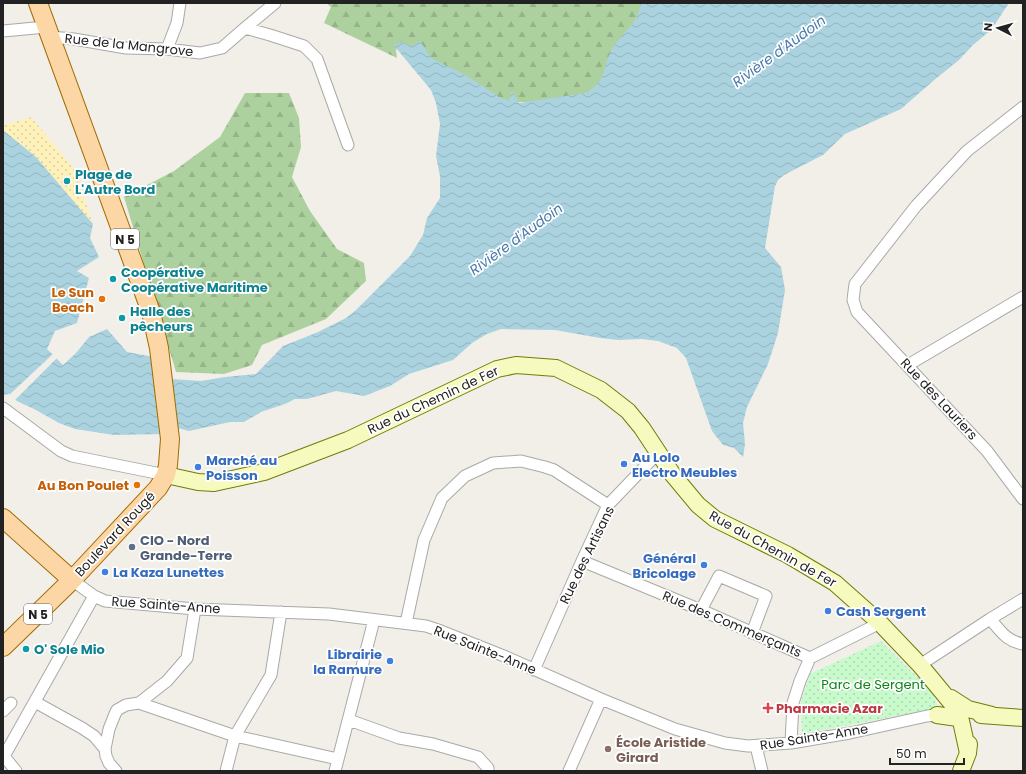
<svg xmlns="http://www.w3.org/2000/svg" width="1026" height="774" font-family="Poppins,sans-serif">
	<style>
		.forest { fill: url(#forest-firs) }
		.sand { fill: url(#sand-dots) }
		.park { fill: url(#park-dots) }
		.water { fill: url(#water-waves) }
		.pier { fill: #f2efe9 }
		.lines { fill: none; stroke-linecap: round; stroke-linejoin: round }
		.street-casing { stroke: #a9a9a9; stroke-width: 13 }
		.secondary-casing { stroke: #707d05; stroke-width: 18 }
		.primary-casing { stroke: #a06b00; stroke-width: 20 }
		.street { stroke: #fff; stroke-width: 11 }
		.secondary { stroke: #f7fabf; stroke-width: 16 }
		.primary { stroke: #fcd6a4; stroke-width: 18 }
		.culture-dot { fill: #0f9aa8; stroke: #fff; stroke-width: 1.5 }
		.food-dot { fill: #e8710a; stroke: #fff; stroke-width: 1.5 }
		.shop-dot { fill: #3f7fe0; stroke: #fff; stroke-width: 1.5 }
		.service-dot { fill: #5c6f8a; stroke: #fff; stroke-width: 1.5 }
		.health-dot { fill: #e0444e; stroke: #fff; stroke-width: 1.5 }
		.education-dot { fill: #8d6e63; stroke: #fff; stroke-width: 1.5 }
		.labels { text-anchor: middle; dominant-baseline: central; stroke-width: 3.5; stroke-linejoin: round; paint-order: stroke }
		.shield { fill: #fff; stroke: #646464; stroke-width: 1 }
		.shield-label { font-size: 12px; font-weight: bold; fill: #222 }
		.street-label { font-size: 13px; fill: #222; stroke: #fff }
		.culture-label { font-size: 13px; font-weight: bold; fill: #0d838f; stroke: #fff; text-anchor: start }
		.food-label { font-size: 13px; font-weight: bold; fill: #c56008; stroke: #fff; text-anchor: end }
		.shop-label { font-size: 13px; font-weight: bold; fill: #366cbe; stroke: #fff; text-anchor: start }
		.service-label { font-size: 13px; font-weight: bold; fill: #4e5e75; stroke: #fff; text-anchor: start }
		.park-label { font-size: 13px; fill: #0c8416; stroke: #fff }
		.health-label { font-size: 13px; font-weight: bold; fill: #be3a42; stroke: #fff; text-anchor: start }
		.education-label { font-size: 13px; font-weight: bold; fill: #785e54; stroke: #fff; text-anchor: start }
		.water-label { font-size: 14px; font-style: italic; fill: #4a7aab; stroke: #fff }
	</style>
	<defs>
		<pattern id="forest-firs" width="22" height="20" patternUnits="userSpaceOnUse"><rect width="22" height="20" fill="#add19e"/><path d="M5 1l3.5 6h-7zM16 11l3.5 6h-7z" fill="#95b388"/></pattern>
		<pattern id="sand-dots" width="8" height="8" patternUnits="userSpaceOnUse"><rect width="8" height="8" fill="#fff1ba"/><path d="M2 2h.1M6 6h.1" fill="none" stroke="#dacea0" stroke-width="1.8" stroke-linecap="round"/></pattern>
		<pattern id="park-dots" width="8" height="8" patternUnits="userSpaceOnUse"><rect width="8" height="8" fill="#c8facc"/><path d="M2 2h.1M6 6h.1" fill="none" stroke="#acd6af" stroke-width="1.8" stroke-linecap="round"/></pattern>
		<pattern id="water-waves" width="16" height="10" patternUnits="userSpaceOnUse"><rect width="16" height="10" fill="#aad3df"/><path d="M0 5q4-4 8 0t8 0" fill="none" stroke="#92b5bf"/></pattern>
	</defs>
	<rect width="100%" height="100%" fill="#f2efe9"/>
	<path class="forest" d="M326,3H646L601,93L568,102H514L485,97L422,53L396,49L397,58L324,23L331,7Z
		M245,93H289L299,118L301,147L292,177L310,211L337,249L364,263L366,281L326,319L262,345L252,365L224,374L176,372L124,197L174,171L220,137Z"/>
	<path class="sand" d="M31,117L73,167L93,224L36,157L3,130V125Z"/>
	<path class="park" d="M881,641L933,693L938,708L802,734L801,702L810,674Z"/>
	<path class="water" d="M641,3H1009L991,30L973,45L959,60L933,81L901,109L845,134L823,155L784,175L778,180L775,186L765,248L781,267L785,290L778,333L768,364L747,407L743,423L745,444L743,457L734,448L723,445L712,431L686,358L677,348L658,341L642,339L618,340L600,338L555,330L501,329L487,334L472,343L453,360L409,374L390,386L364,396L336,391L307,399H295L285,404L261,412L244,422H230L189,431L178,428L163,434L114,435L75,429L59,423L34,409L17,401L9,394L3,395V130L36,157L93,224L90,238L99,257L77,271L89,278L77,323L55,331L47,349L63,365L76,353L89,337L107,329L127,352L154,357L171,379L201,381L225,377L256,374L283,346L318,332L346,318L356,310L410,256L423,235L427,218L440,198V176L436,156L440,124L436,103L431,90L396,48V55L394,38L396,46L401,42L412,46L420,41L431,58L467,76L499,97L509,101L512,91L519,103L586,93C607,82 603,64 613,47C620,36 631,28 636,18C639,13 640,8 641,3Z"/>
	<path class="pier" d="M54,353L58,357L14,401L8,396Z"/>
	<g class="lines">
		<defs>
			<path id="street" d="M245,28L275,3
				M3,31L46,27
				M50,37L74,39L126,48L167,49L200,53L222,48L245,28L270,35L304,46L317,59L348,145
				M167,49L177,23L180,3
				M1023,107L967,151L916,206L855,284L853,300L857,312L987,451L1023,499
				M908,365L1023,297
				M3,408L61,451L72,456L166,475
				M582,561L701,610L810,658L880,623
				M72,580L94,596L105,601L195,609L329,614L426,626L441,631L504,656L601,699L675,729L725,743L748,746L791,743L850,733L927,716L944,714
				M701,610L719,576L766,596L752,633
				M990,619C1001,631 1006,641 1023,644
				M406,623L424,540L442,498L465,476L493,463L521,461L545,467L554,470L608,505
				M920,665L990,619L1023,599
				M534,670L582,561L608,505L658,453
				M35,702L82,728L94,736L105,749
				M139,703L235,736L338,759
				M3,711L11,703
				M349,720L399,738L433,744L478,757L488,768V771
				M791,743L793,703L800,681L810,658
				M756,746L762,771
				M3,755L16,771
				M3,758L94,596
				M116,771L109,763L106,756L105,749L109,729L115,714L117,710L126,705L139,703L167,681L187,658L195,609
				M226,771L235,736L271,675L281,612
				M335,771L374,620
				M569,771L601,699"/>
			<path id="secondary" d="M166,475L198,482L214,483L264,472L348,440L497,369L516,365L556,368L601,390L628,411L642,428L673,475L698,505L715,519L788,555L835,583L880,623L920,665L958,711
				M951,698L968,709L992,715
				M937,715L958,718L961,721L968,753
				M981,715L1023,718
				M961,771L968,753L969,744"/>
			<path id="primary" d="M3,518L72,580
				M3,647L72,580L158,488L166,475L168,465L170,439L159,348L151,312L38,3"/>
		</defs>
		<use href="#street" class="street-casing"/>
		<use href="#secondary" class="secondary-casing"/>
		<use href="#primary" class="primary-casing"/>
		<use href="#street" class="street"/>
		<use href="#secondary" class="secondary"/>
		<use href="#primary" class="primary"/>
	</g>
	<g class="culture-dot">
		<circle cx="67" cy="181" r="4"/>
		<circle cx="113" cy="279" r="4"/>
		<circle cx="122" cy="318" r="4"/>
		<circle cx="26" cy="649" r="4"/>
	</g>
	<g class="food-dot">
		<circle cx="102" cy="299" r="4"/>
		<circle cx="137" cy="485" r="4"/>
	</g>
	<g class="shop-dot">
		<circle cx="624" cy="464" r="4"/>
		<circle cx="198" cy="467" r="4"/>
		<circle cx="704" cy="565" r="4"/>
		<circle cx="105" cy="572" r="4"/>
		<circle cx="828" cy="611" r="4"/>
		<circle cx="390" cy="661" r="4"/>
	</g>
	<circle class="service-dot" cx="132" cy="547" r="4"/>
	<path class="health-dot" d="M766 702h4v4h4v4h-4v4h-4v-4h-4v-4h4z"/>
	<circle class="education-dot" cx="608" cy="749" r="4"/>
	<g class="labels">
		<g class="shield">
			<rect x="111" y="229" width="28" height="20" rx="3"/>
			<rect x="24" y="604" width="28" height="20" rx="3"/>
		</g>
		<g class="shield-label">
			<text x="125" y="239">N 5</text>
			<text x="38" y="614">N 5</text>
		</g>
		<g class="street-label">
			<text transform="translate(129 45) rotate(6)">Rue de la Mangrove</text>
			<text transform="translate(939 399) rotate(47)">Rue des Lauriers</text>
			<text transform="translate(433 400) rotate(-25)">Rue du Chemin de Fer</text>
			<text transform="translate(115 534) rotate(-47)">Boulevard Rougé</text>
			<text transform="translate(773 549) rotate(29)">Rue du Chemin de Fer</text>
			<text transform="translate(587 555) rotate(-64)">Rue des Artisans</text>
			<text transform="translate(166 605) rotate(4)">Rue Sainte-Anne</text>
			<text transform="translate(732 624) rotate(23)">Rue des Commerçants</text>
			<text transform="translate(485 650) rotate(22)">Rue Sainte-Anne</text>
			<text transform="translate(814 737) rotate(-9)">Rue Sainte-Anne</text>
		</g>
		<g class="culture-label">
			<text x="75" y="174">Plage de<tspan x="75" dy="15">L'Autre Bord</tspan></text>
			<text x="121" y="272">Coopérative<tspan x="121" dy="15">Coopérative Maritime</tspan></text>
			<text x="130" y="311">Halle des<tspan x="130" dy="15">pêcheurs</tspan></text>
			<text x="34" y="649">O' Sole Mio</text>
		</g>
		<g class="food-label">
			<text x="94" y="292">Le Sun<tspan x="94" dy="15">Beach</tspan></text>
			<text x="129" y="485">Au Bon Poulet</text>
		</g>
		<g class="shop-label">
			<text x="632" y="457">Au Lolo<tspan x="632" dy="15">Electro Meubles</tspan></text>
			<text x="206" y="460">Marché au<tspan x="206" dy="15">Poisson</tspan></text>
			<text x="696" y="558" text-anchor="end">Général<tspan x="696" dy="15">Bricolage</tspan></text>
			<text x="113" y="572">La Kaza Lunettes</text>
			<text x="836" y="611">Cash Sergent</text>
			<text x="382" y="654" text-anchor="end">Librairie<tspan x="382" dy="15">la Ramure</tspan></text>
		</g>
		<g class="service-label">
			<text x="140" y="540">CIO - Nord<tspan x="140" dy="15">Grande-Terre</tspan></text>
		</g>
		<g class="park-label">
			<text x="873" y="684">Parc de Sergent</text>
		</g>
		<g class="health-label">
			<text x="776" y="708">Pharmacie Azar</text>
		</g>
		<g class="education-label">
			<text x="616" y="742">École Aristide<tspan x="616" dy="15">Girard</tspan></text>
		</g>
		<g class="water-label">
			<text transform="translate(779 51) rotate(-36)">Rivière d'Audoin</text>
			<text transform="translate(516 239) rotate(-36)">Rivière d'Audoin</text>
		</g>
	</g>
	<rect width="1026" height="774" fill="none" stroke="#222222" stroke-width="8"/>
	<g transform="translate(998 28) rotate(276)" stroke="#ffffff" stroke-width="3" paint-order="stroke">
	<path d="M0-3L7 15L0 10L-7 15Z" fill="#222222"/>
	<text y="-6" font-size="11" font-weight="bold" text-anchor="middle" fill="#222222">N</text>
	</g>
	<path d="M890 758v6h74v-6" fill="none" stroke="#222222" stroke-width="2"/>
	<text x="896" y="758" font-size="12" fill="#222222" stroke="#ffffff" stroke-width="3" paint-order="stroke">50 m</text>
</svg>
